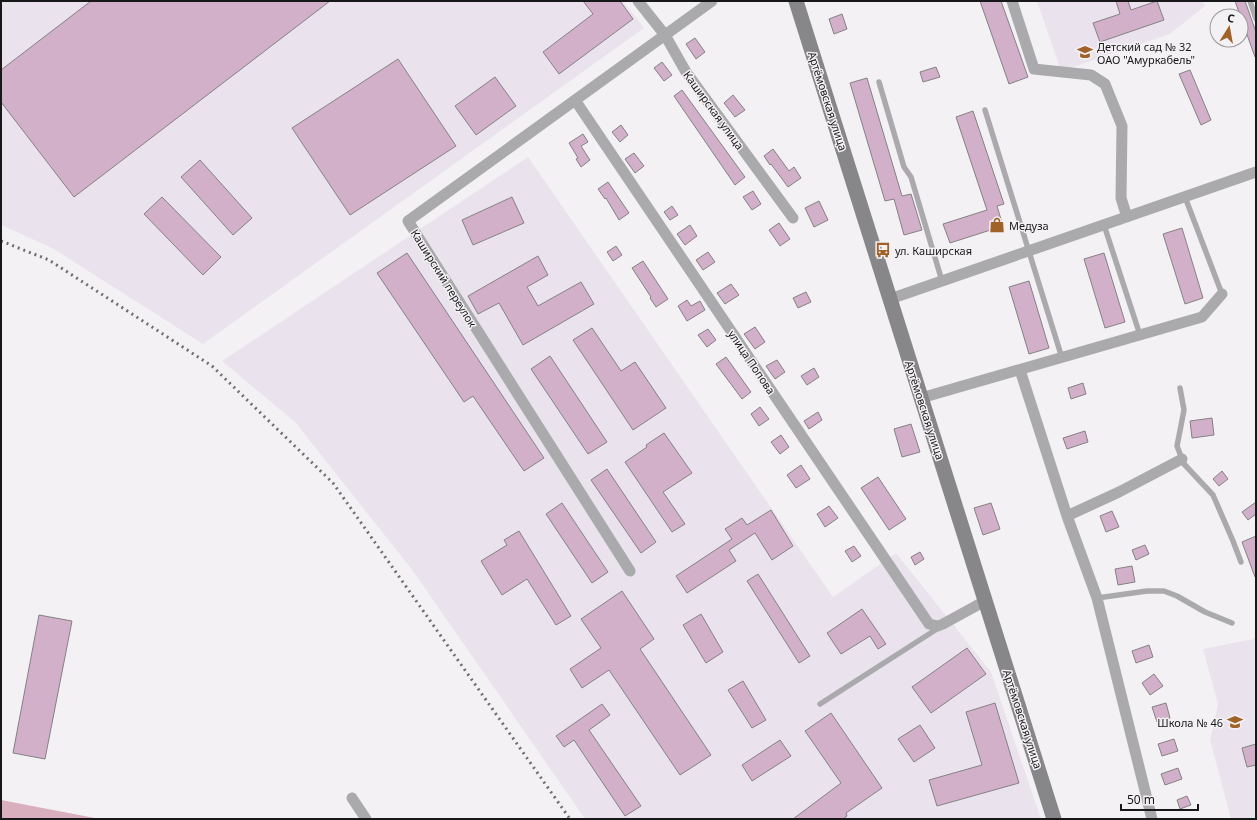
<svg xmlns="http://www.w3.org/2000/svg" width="1257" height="820" font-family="'Noto Sans',sans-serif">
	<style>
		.built { fill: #eae3ed }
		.forest { fill: #d9afbd }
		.building { fill: #d2b0c9; stroke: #858184 }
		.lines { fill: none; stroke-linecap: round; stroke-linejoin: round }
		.lane { stroke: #aaaaac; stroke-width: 5.5 }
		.street { stroke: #aaaaac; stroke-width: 11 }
		.secondary { stroke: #87878a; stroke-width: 15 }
		.rail { stroke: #706e71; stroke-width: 3; stroke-dasharray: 2 4; stroke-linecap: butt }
		.labels { text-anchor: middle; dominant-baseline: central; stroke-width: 3; stroke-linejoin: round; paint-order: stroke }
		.poi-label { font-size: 11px; fill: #181719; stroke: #f4f1f5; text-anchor: start }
		.street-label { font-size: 11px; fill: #181719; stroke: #f4f1f5 }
	</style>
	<rect width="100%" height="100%" fill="#f4f1f5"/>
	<path class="built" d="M1,1H623L644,28L203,344L52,248L1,225Z
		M1037,1H1203L1205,6L1170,34L1061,71Z
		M528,157L833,597L896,553L991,672L1041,819H585L413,571L295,422L222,361Z
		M1256,636V819H1231L1210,740L1218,704L1203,649L1253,639Z"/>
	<path class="forest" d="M1,800L100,819H1Z"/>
	<path class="building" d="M91,1H330L74,197L1,102V70Z
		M583,1H620L633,19L559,74L543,52L593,14Z
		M980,1H1001L1028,77L1009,84Z
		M1116,1H1128L1131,10L1157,1L1164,20L1100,42L1093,23L1120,14Z
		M1235,1H1245L1256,32V57H1255Z
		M842,14L847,29L834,34L829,19Z
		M695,38L705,52L696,59L686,44Z
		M398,59L456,146L350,215L292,128Z
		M662,62L672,75L664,81L654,68Z
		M936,67L940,77L923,82L920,72Z
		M1190,70L1211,120L1201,125L1179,74Z
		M495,77L516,106L476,135L455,106Z
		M867,78L902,196L911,194L922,230L904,235L894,199L885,201L850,83Z
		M682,90L745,177L735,185L674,96Z
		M733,95L745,110L735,117L724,103Z
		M973,111L1004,204L997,206L1003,226L950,243L943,224L987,210L956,117Z
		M621,125L628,135L620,142L612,132Z
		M583,134L588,142L581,146L590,160L581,167L576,159L578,158L569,143Z
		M773,149L789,171L794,167L801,178L788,187L771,164L770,165L764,156Z
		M634,153L644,166L635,173L625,159Z
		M200,160L252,218L233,235L181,177Z
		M608,182L629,213L619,220L606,198L605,199L598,189Z
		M753,191L761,204L752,210L743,197Z
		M162,197L221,257L203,275L144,214Z
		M512,197L524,223L473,245L462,220Z
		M819,201L828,220L814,227L805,208Z
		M672,206L678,215L670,220L664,212Z
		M779,223L790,239L780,246L769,230Z
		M690,225L697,236L685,245L677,234Z
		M1182,228L1203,298L1185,304L1163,234Z
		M616,246L622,255L613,261L607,252Z
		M708,252L715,262L703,270L696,260Z
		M407,253L544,458L524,471L473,396L464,402L377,273Z
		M1104,253L1125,322L1105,328L1084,259Z
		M538,256L548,275L527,287L538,306L581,282L594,304L523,345L499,303L478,314L468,296Z
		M643,261L668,299L656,307L650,298L651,297L632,268Z
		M1029,281L1049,348L1029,354L1009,287Z
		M731,284L739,295L725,304L717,293Z
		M806,292L811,302L798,308L793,298Z
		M687,300L691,306L700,301L705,310L687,321L678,306Z
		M755,327L765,342L755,349L744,334Z
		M592,328L621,371L635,362L666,408L633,430L573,340Z
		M708,329L716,340L707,347L698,335Z
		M550,356L607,442L588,454L531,369Z
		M726,357L751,392L742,399L716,364Z
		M777,360L785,372L775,379L766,366Z
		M814,368L819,377L807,385L801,376Z
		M1083,383L1086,394L1071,399L1068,388Z
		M760,407L769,419L759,426L751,414Z
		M818,412L822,420L809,429L804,421Z
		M1212,418L1214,435L1192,438L1190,421Z
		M911,424L920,452L902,457L894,429Z
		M1085,431L1088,442L1067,449L1063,438Z
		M664,433L692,473L663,492L685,524L672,532L625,462L647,447L646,445Z
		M781,435L789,447L780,454L771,442Z
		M801,465L810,479L796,488L787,475Z
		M607,469L656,542L641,553L591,480Z
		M1222,471L1228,479L1219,486L1213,479Z
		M878,477L906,519L889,530L861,488Z
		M1256,502V514L1248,520L1242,512Z
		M562,503L608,572L592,583L546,514Z
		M991,503L1000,529L983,535L974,508Z
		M829,506L838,518L825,527L817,514Z
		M771,510L793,546L772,560L755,533L729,550L736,561L687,593L676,576L732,539L725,529L742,518L747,525Z
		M1112,511L1119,527L1106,532L1100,516Z
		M519,531L571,616L556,625L527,579L502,595L481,561L507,545L504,540Z
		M1256,536V577H1255L1242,542Z
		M1145,545L1149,554L1136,560L1132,550Z
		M854,546L861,556L852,562L845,551Z
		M920,552L924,559L915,565L911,557Z
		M1132,566L1135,582L1118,585L1115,569Z
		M758,574L810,656L799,663L747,581Z
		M622,591L654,639L640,649L711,755L680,775L609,670L582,688L570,669L601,648L581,619Z
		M862,609L886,644L878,649L870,636L841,654L827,633Z
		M701,614L723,652L706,663L683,625Z
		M39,615L72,621L45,759L13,753Z
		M1149,645L1153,657L1136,663L1132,651Z
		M967,648L986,674L931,713L912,687Z
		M1154,674L1163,686L1150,695L1142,683Z
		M743,681L766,720L752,728L728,690Z
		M995,703L1019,783L937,806L929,780L982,765L966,712Z
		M1166,703L1170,718L1157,722L1152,707Z
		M602,704L610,715L589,730L641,806L625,816L574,740L564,747L556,736Z
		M831,713L882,788L846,813L847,816L843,819H793L841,783L805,731Z
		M920,725L935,748L914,762L898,739Z
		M1174,739L1178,751L1162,756L1158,744Z
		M780,740L791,756L752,781L742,765Z
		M1256,744V765L1247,767L1242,748Z
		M1178,768L1182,779L1165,785L1161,774Z
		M1187,796L1191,805L1180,809L1177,800Z"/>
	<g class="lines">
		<path class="lane" d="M1250,1L1256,19
			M879,82L904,167L911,177L942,281
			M985,110L1062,358
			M1185,197L1222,294
			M1104,225L1140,335
			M1180,388L1184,410L1177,446L1184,464L1213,495L1233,541L1241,562
			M1097,598L1147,591H1164L1177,596L1205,612L1232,623
			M820,704L940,627"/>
		<path class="street" d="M638,1L665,35L686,72L793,218
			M1012,1L1034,69L1091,75L1105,84L1122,126L1121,198L1127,217
			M575,100L929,624L938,626L943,624L985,601
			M890,299L1256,172
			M1020,370L1067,516L1097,598L1152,819
			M921,398L1202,317L1222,294
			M1067,516L1119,492L1182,459
			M630,571L408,221L712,1
			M352,798L366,819"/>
		<path class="secondary" d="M796,1L1054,819"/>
		<path class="rail" d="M1,241L49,260L212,366L333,483L570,819"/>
	</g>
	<defs>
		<symbol id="school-bare" viewBox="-9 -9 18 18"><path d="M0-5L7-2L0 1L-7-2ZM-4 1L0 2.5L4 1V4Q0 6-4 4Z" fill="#a06228" stroke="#f4f1f5" stroke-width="2.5" paint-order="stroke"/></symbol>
		<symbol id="shop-bare" viewBox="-9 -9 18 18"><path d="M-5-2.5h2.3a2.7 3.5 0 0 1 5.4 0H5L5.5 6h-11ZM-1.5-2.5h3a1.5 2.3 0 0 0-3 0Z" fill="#a06228" stroke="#f4f1f5" stroke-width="2.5" paint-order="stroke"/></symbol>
		<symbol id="bus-bare" viewBox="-9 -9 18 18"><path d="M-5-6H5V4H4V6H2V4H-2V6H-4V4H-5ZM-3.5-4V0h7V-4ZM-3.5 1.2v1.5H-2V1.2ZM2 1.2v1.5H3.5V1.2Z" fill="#a06228" stroke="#f4f1f5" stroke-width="2.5" paint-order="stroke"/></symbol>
	</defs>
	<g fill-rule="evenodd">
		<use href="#school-bare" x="1074" y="41" width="22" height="22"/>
		<use href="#shop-bare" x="986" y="214" width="22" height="22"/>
		<use href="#bus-bare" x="872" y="239" width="22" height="22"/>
		<use href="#school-bare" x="1224" y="711" width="22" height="22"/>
	</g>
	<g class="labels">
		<g class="poi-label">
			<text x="1097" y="46">Детский сад № 32<tspan x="1097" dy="13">ОАО "Амуркабель"</tspan></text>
			<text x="1009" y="225">Медуза</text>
			<text x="895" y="250">ул. Каширская</text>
			<text x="1223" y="722" text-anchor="end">Школа № 46</text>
		</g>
		<g class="street-label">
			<text transform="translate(828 101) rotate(72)">Артёмовская улица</text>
			<text transform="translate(714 110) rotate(54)">Каширская улица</text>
			<text transform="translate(444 278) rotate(58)">Каширский переулок</text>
			<text transform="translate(752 362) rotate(56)">улица Попова</text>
			<text transform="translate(925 410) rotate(72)">Артёмовская улица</text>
			<text transform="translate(1023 719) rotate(72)">Артёмовская улица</text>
		</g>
	</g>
	<rect width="1257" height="820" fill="none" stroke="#181719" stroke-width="4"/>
	<g transform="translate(1229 28) rotate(11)"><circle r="19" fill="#f4f1f5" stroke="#9c9a9d"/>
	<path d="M0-3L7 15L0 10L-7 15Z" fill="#a06228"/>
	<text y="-6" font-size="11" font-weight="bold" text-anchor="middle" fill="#181719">С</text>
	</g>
	<path d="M1121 804v6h77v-6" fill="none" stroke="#181719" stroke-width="2"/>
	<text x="1127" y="804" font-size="12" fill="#181719" stroke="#f4f1f5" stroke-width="3" paint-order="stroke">50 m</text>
</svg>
